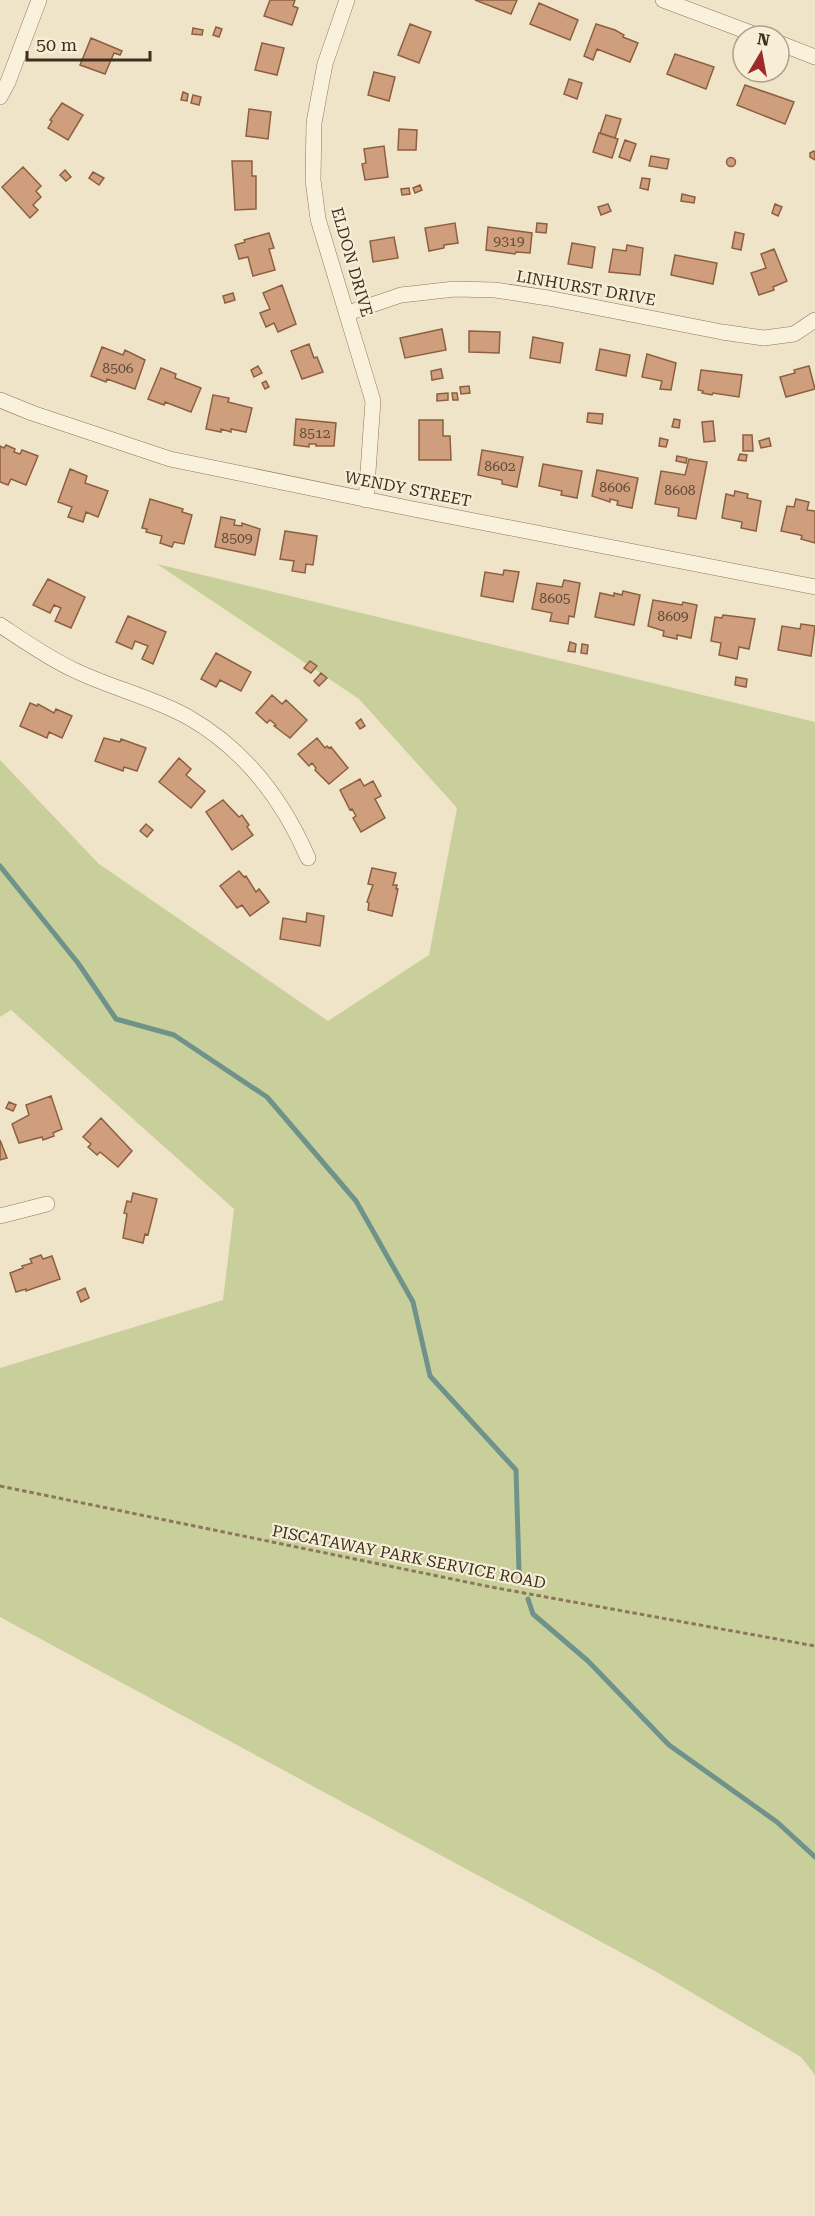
<svg xmlns="http://www.w3.org/2000/svg" width="815" height="2216" font-family="'Roboto Serif',serif">
	<style>
		.green { fill: #c9cf9b }
		.lines { fill: none; stroke-linecap: round; stroke-linejoin: round }
		.stream { stroke: #6f938a; stroke-width: 5 }
		.building { fill: #cf9f7d; stroke: #8d5f41; stroke-width: 1.5 }
		.street-casing { stroke: #8d765c; stroke-width: 16 }
		.path { stroke: #8d765c; stroke-width: 3; stroke-dasharray: 4.5 3; stroke-linecap: butt }
		.street { stroke: #faf1dc; stroke-width: 15 }
		.labels { text-anchor: middle; dominant-baseline: central; stroke-width: 4.5; stroke-linejoin: round; paint-order: stroke }
		.number-label { font-size: 14px; fill: #624a37 }
		.street-label { font-size: 16px; fill: #3d2e20; stroke: #f7eed8 }
	</style>
	<rect width="100%" height="100%" fill="#f0e4c8"/>
	<path class="green" d="M157,564L815,722V2075L801,2057L655,1971L0,1617V1368L223,1300L234,1209L11,1010L0,1017V760L99,864L328,1021L429,955L457,808L359,699Z"/>
	<g class="lines">
		<path class="stream" d="M0,866L78,963L116,1019L174,1035L267,1097L356,1201L413,1302L430,1376L516,1470L519,1571
			M528,1599L533,1614L588,1661L669,1745L777,1822L815,1857"/>
	</g>
	<path class="building" d="M270,0H295L293,6L298,8L292,25L264,16Z
		M475,0H517L511,14Z
		M539,3L578,20L570,40L530,24Z
		M410,24L431,32L419,63L398,55Z
		M596,24L615,30L624,35L623,37L638,43L630,62L597,49L593,60L584,56Z
		M216,27L222,29L219,37L213,35Z
		M193,28L203,30L202,35L192,34Z
		M91,38L122,51L120,55L114,53L105,74L80,65Z
		M262,43L284,48L277,75L255,70Z
		M675,54L714,67L706,89L667,74Z
		M374,72L395,77L389,101L368,95Z
		M569,79L582,83L577,99L564,94Z
		M745,85L794,102L785,124L737,105Z
		M183,92L188,94L187,101L181,100Z
		M193,95L201,97L199,105L191,103Z
		M62,103L83,115L68,140L48,128L52,121L50,120Z
		M249,109L271,112L268,139L246,136Z
		M606,115L621,119L615,138L600,133Z
		M399,129L417,130L416,150H398Z
		M599,133L618,139L612,158L593,152Z
		M625,140L636,144L630,161L619,157Z
		M384,146L388,177L365,180L362,164L366,163L364,149Z
		M814,151L815,152V160L810,157V153Z
		M651,156L669,159L667,169L649,166Z
		M726.5 162a4.5 4.5 0 1 1 9 0a4.5 4.5 0 1 1-9 0Z
		M232,161H252V176H256V209L235,210Z
		M23,167L41,186L36,191L41,197L33,205L38,210L30,218L2,187Z
		M65,170L71,177L66,181L60,175Z
		M93,172L104,178L99,185L89,178Z
		M642,178L650,179L648,190L640,188Z
		M420,185L422,190L415,193L413,188Z
		M409,188L410,194L402,195L401,189Z
		M682,194L695,197L694,203L681,201Z
		M608,204L611,211L601,215L598,207Z
		M775,204L782,207L778,216L772,213Z
		M455,223L458,243L444,245V248L429,251L425,228Z
		M537,223L547,224L546,233L536,232Z
		M488,227L532,233L530,253L516,252L515,254L486,250Z
		M735,232L744,234L741,250L732,248Z
		M269,233L274,248L269,249L275,270L253,276L248,257L239,259L235,245L245,242L244,240Z
		M394,237L398,258L373,262L370,241Z
		M572,243L595,247L592,268L568,264Z
		M627,245L643,248L640,275L609,272L613,249L626,251Z
		M774,249L787,281L773,287L774,290L759,295L751,273L766,268L761,254Z
		M675,255L717,263L713,284L671,275Z
		M282,285L296,324L278,332L274,323L266,327L260,313L270,309L263,293Z
		M233,293L235,300L225,303L223,296Z
		M442,329L446,350L405,358L400,338Z
		M469,331L500,332L499,353L469,352Z
		M533,337L563,343L560,363L530,358Z
		M309,344L314,358L317,357L323,372L302,379L291,351Z
		M102,347L123,355L125,350L145,360L135,389L107,379L106,382L91,376Z
		M600,349L630,355L626,376L596,370Z
		M647,354L676,363L671,390L660,389L662,381L642,377Z
		M258,366L262,373L254,377L251,370Z
		M809,366L815,389L786,397L780,377L795,373L794,370Z
		M161,368L176,374L175,378L201,388L191,412L165,402L164,405L148,399Z
		M441,369L443,378L432,380L431,371Z
		M701,370L742,375L739,397L713,393L712,395L702,393L703,391L698,390Z
		M266,381L269,387L265,389L262,383Z
		M469,386L470,393L461,394L460,387Z
		M448,393V400L437,401V394Z
		M452,393H457L458,400H453Z
		M213,395L229,398L228,402L252,408L246,432L231,429V432L221,429V432L206,429Z
		M588,413L603,414L602,424L587,422Z
		M296,419L336,423L334,446H316V444H309V447L294,445Z
		M674,419L680,420L679,428L672,427Z
		M419,420H443V436H450L451,460H419Z
		M713,421L715,441L704,442L702,422Z
		M743,435H752L753,451H743Z
		M660,438L668,440L666,447L659,446Z
		M769,438L771,446L761,448L759,441Z
		M6,445L15,449L14,452L20,454L22,450L38,456L26,485L11,479L8,485L0,482V446L4,448Z
		M482,450L523,457L517,487L502,484V480L478,475Z
		M740,454L747,455L746,461L738,460Z
		M677,456L687,458L686,463L676,461Z
		M689,459L707,462L696,519L678,516L679,508L655,504L661,471L685,475Z
		M543,464L582,471L577,498L561,495L562,491L539,486Z
		M70,469L87,476L85,483L108,491L98,517L86,512L83,522L68,517L72,507L58,502Z
		M597,470L638,478L632,508L617,505L618,501L610,499V502L592,496Z
		M735,491L748,494L747,498L761,501L756,531L741,528L742,522L722,518L726,494L734,496Z
		M150,499L183,509L182,512L192,515L184,544L174,542L172,547L160,543L162,536L146,532L147,529L142,528Z
		M796,499L809,502L807,510L815,511V543L801,539L802,536L800,535L781,531L787,506L794,507Z
		M221,517L235,520L234,525L242,526V523L260,529L255,555L215,547Z
		M285,531L317,536L313,565L306,564L305,573L292,571L294,561L280,559Z
		M504,570L519,572L513,602L481,596L485,572L503,575Z
		M48,579L85,597L71,628L55,621L61,608L54,605L50,613L33,605Z
		M564,580L580,583L574,617L569,616L568,624L550,621L552,613L532,609L537,583L562,587Z
		M623,591L640,595L634,625L595,617L600,593L614,596V593L622,595Z
		M653,600L682,605L683,602L697,605L691,638L677,635V639L663,636L664,631L648,626Z
		M723,615L755,619L749,649L739,647L737,659L719,655L721,643L711,641L715,617L722,618Z
		M128,616L166,632L153,664L142,659L148,646L135,641L132,649L116,642Z
		M801,624L815,626L811,656L778,650L782,626L800,629Z
		M570,642L576,644L575,652L568,651Z
		M582,644L588,645L587,654L581,653Z
		M216,653L251,672L241,691L220,680L216,687L201,679Z
		M310,661L317,666L311,673L304,668Z
		M321,673L327,678L319,686L314,681Z
		M736,677L747,679L746,687L735,685Z
		M272,695L282,704L286,700L307,720L290,738L274,726L276,725L270,720L267,723L256,713Z
		M30,703L37,706L38,704L54,713L56,709L72,716L62,738L49,732L47,738L20,726Z
		M361,719L365,726L360,729L356,723Z
		M104,738L120,742L121,739L146,748L137,771L124,767L123,771L95,761Z
		M317,738L325,748L327,746L329,748L331,747L348,768L329,784L315,770L316,768L312,763L309,766L298,754Z
		M179,758L191,769L186,775L205,791L191,808L159,782Z
		M360,779L364,786L373,781L381,796L375,799L385,818L361,832L353,818L356,816L352,809L350,810L340,790Z
		M223,800L239,817L242,815L249,825L247,827L253,835L232,850L206,812Z
		M146,824L153,830L147,837L140,831Z
		M372,868L396,873L393,885H397L396,889H398L392,916L368,910L369,903L367,902L373,885L368,884Z
		M239,871L244,877L246,876L256,892L259,889L269,902L250,916L242,905L237,908L220,886Z
		M307,913L324,916L320,946L280,939L283,918L306,922Z
		M51,1096L62,1129L53,1133L54,1136L43,1140L42,1137L19,1143L12,1124L29,1115L26,1105Z
		M9,1102L16,1105L13,1111L6,1108Z
		M101,1118L132,1151L118,1167L100,1152L97,1155L88,1147L91,1144L83,1137Z
		M0,1140L7,1158L0,1160Z
		M133,1193L157,1199L148,1235L145,1234L143,1243L123,1238L127,1214L124,1213L127,1201L131,1202Z
		M41,1255L43,1259L52,1256L60,1279L26,1291V1289L16,1292L10,1273L23,1268L22,1266L32,1263L30,1259Z
		M85,1288L89,1298L81,1302L77,1292Z"/>
	<g class="lines">
		<defs>
			<path id="street" d="M347,0L325,64L321,85L314,123L313,180L318,219L373,401L366,500
				M663,0L759,36
				M779,43L815,57
				M0,97L8,82L39,0
				M348,313L401,295L455,289L495,290L548,298L722,332L764,338L794,334L815,320
				M0,400L32,413L170,459L413,509L815,587
				M0,625C24,641 48,658 74,670C111,688 152,697 188,717C244,749 283,800 308,858
				M0,1216L47,1204"/>
		</defs>
		<use href="#street" class="street-casing"/>
		<path class="path" d="M0,1486L491,1587L815,1646"/>
		<use href="#street" class="street"/>
	</g>
	<g class="labels">
		<g class="number-label">
			<text x="509" y="241">9319</text>
			<text x="118" y="368">8506</text>
			<text x="315" y="433">8512</text>
			<text x="500" y="466">8602</text>
			<text x="615" y="487">8606</text>
			<text x="680" y="490">8608</text>
			<text x="237" y="538">8509</text>
			<text x="555" y="598">8605</text>
			<text x="673" y="616">8609</text>
		</g>
		<g class="street-label">
			<text transform="translate(352 262) rotate(74)">ELDON DRIVE</text>
			<text transform="translate(586 288) rotate(10)">LINHURST DRIVE</text>
			<text transform="translate(408 489) rotate(11)">WENDY STREET</text>
			<text transform="translate(409 1557) rotate(11)">PISCATAWAY PARK SERVICE ROAD</text>
		</g>
	</g>
	<g transform="translate(761 54) rotate(10)"><circle r="28" fill="#f7eed8" stroke="#ada18e" stroke-width="1.5"/>
	<path d="M0-4.5L10 22L0 15L-10 22Z" fill="#9e2a2b"/>
	<text y="-9" font-size="16" font-weight="bold" text-anchor="middle" fill="#3d2e20">N</text>
	</g>
	<path d="M27 51v9h123v-9" fill="none" stroke="#3d2e20" stroke-width="3"/>
	<text x="36" y="51" font-size="18" fill="#3d2e20" stroke="#f7eed8" stroke-width="4.5" paint-order="stroke">50 m</text>
</svg>
